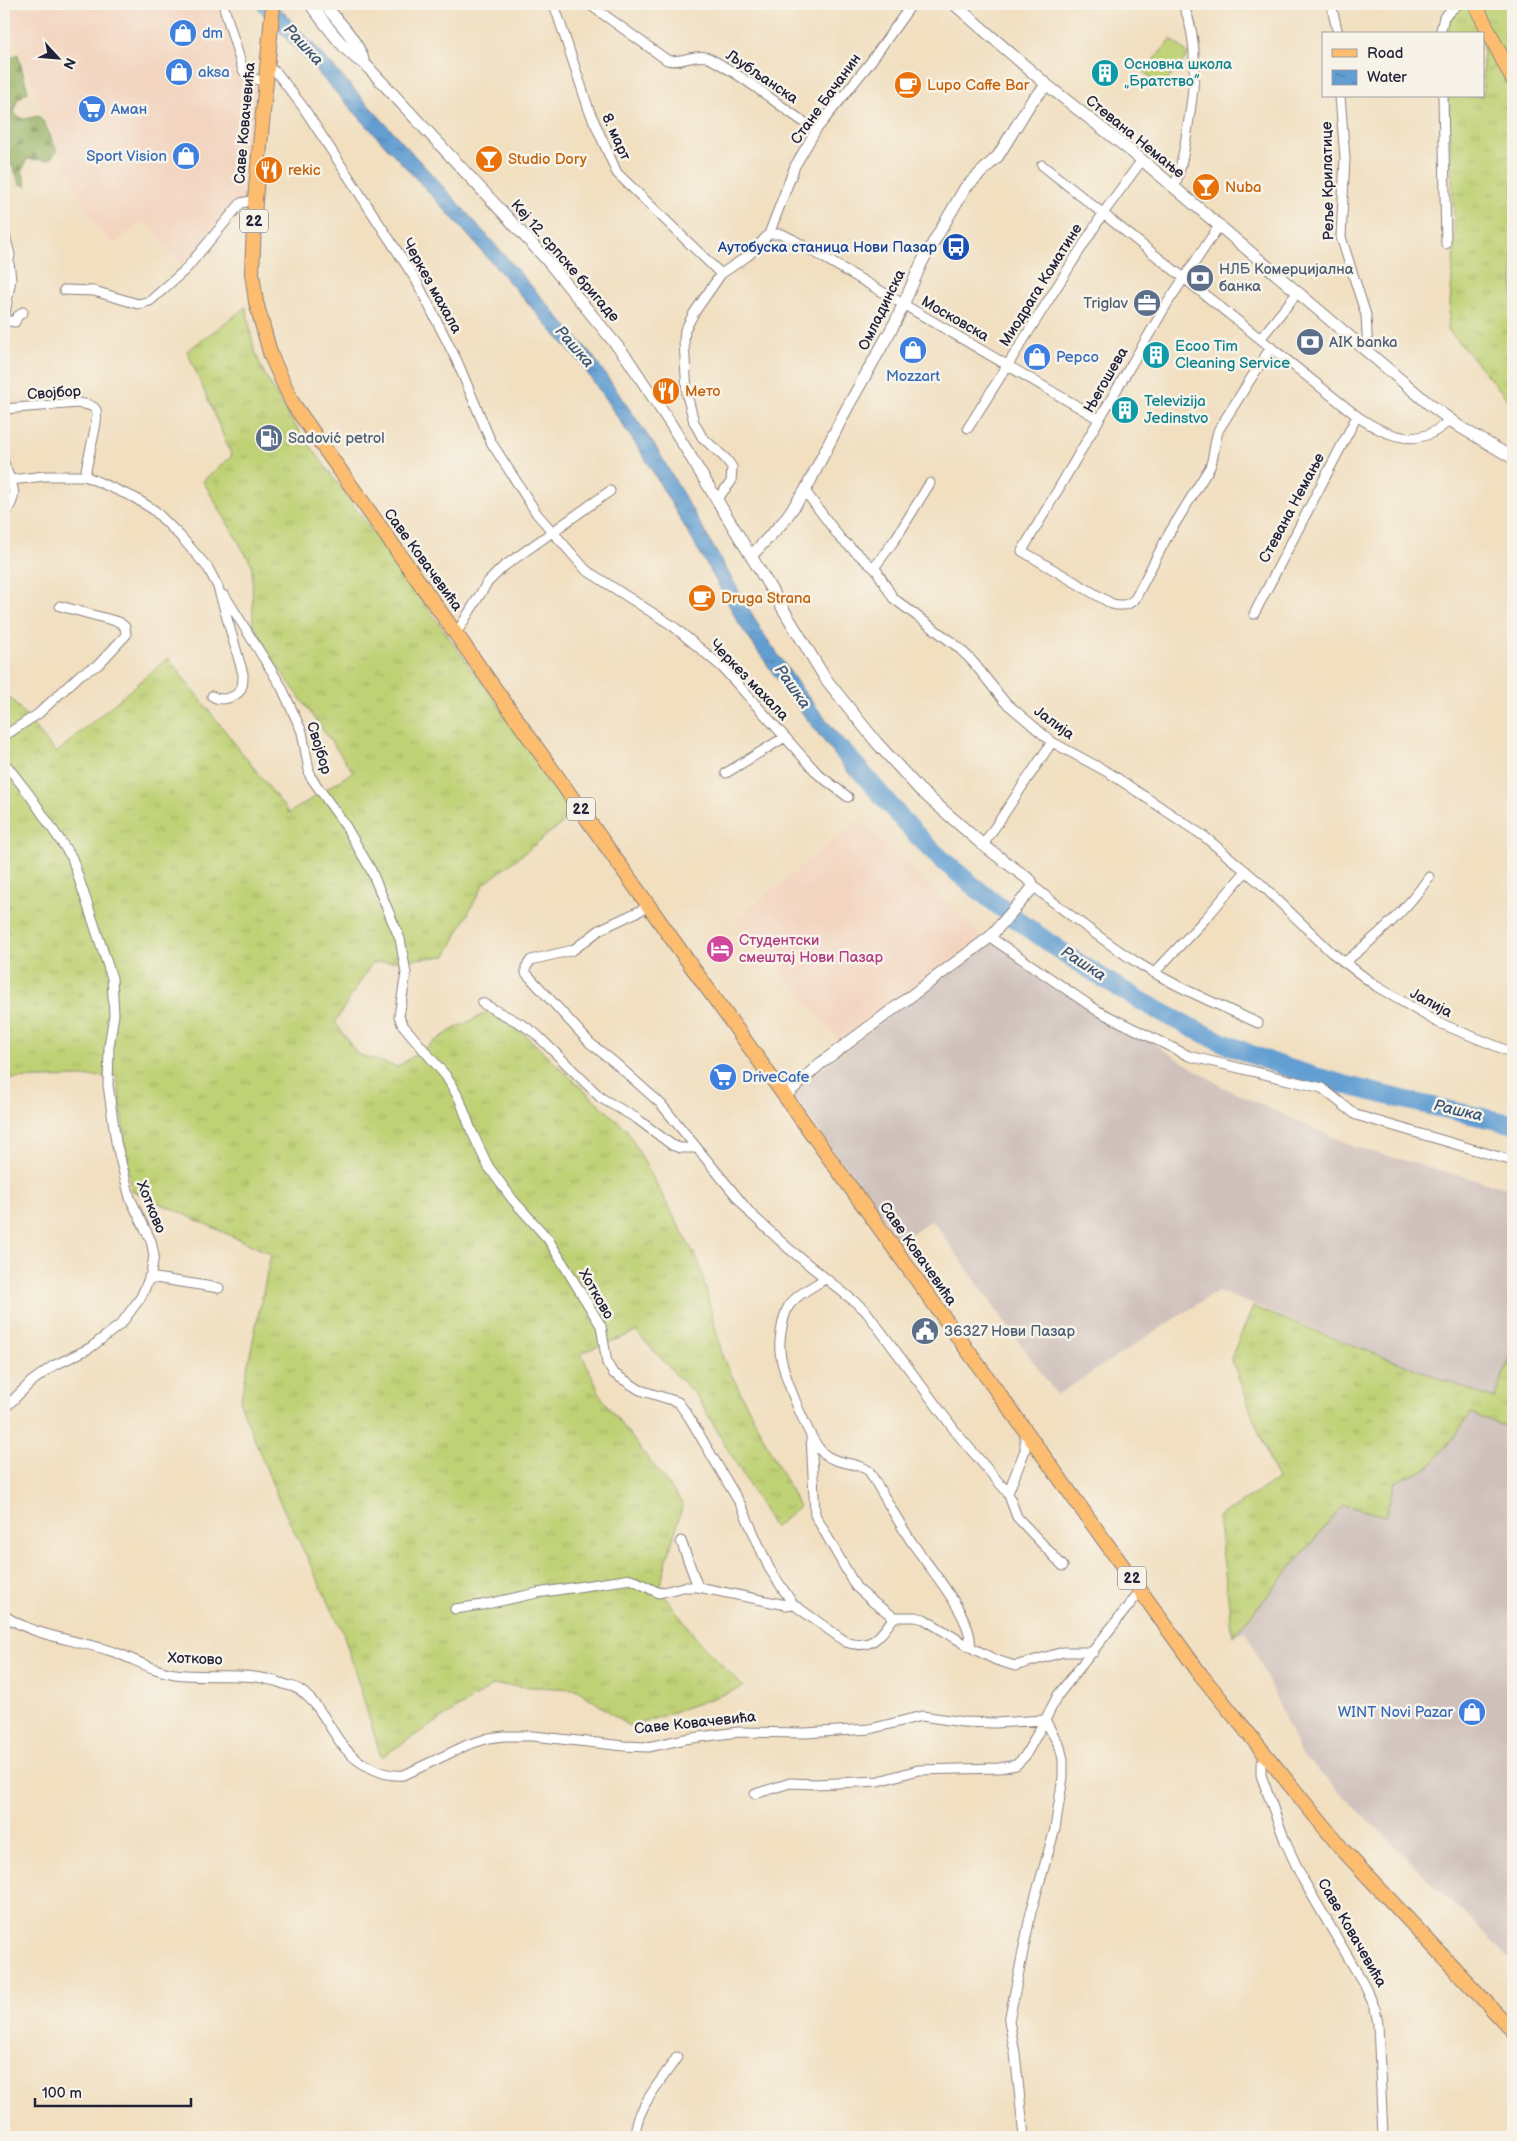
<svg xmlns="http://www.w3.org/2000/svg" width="1517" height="2141" font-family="'Balsamiq Sans',sans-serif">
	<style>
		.built { fill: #f3d4bf }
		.industrial { fill: #cfc0bb }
		.grass { fill: url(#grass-tufts); stroke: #707a58 }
		.forest { fill: url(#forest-firs); stroke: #5c6a50 }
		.park { fill: #bfd174; stroke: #707a58 }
		.water { fill: url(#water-ripples); stroke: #426086 }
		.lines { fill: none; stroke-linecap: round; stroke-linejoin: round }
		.river { stroke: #629ed2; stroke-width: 19 }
		.minor-casing { stroke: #8a807e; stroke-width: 11 }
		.tertiary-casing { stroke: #8a807e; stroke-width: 13 }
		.primary-casing { stroke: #8a807e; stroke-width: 16 }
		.minor { stroke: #fff; stroke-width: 9 }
		.tertiary { stroke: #fff; stroke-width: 11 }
		.primary { stroke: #fcbd6f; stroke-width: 14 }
		.labels { text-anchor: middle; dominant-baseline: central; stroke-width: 5; stroke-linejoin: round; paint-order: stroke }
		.shield { fill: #f7f3e8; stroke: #62616f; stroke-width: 1 }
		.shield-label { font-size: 14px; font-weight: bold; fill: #22223b }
		.shop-label { font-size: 15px; fill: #366cbe; stroke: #f7f3e8; text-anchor: start }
		.culture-label { font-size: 15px; fill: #0d838f; stroke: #f7f3e8; text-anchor: start }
		.street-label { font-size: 15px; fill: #22223b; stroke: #f7f3e8 }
		.food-label { font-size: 15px; fill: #c56008; stroke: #f7f3e8; text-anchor: start }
		.transit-label { font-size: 15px; fill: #164399; stroke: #f7f3e8; text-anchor: end }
		.service-label { font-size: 15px; fill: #4e5e75; stroke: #f7f3e8; text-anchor: start }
		.hotel-label { font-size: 15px; fill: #b23c85; stroke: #f7f3e8; text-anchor: start }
		.water-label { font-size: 16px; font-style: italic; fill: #3c5477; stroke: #f7f3e8 }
	</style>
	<defs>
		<pattern id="grass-tufts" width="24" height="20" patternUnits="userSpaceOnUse" patternTransform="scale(1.25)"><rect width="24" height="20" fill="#bfd174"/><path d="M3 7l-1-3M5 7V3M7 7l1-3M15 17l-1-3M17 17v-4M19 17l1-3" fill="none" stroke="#a4b365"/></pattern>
		<pattern id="forest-firs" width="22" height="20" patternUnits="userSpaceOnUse" patternTransform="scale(1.25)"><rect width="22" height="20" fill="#97b366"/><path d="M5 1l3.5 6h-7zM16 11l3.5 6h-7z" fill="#7b9155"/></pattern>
		<pattern id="water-ripples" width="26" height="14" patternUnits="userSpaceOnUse" patternTransform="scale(1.25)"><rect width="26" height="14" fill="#629ed2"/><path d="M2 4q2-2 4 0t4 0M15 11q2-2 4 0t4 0" fill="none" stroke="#5080ac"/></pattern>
	</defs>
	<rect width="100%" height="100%" fill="#f7f3e8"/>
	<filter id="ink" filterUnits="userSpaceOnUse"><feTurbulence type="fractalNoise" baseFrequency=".02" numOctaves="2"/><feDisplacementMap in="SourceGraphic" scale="10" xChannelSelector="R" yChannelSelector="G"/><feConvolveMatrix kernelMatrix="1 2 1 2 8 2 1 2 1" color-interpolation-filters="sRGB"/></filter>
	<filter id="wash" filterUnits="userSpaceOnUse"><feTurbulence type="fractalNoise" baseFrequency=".0096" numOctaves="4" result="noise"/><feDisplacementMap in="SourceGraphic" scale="20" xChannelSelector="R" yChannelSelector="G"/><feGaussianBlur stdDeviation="1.12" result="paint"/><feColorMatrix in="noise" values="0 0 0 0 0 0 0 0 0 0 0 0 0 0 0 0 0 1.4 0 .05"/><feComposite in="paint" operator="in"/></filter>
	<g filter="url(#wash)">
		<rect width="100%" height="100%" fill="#f1dfc0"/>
		<path class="built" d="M87,4H223L243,70L265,82L255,200L241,203L185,270L144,220L113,244L90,218L44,115L16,41L9,8Z
			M859,821L987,941L842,1044L736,919Z"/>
		<path class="industrial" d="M990,937L1128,1028L1225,1088L1355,1147L1513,1190V1350L1494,1400L1218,1291L1057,1395L932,1220L899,1241L791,1093Z
			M1471,1414L1511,1428L1513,1420V1962L1300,1753L1246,1631L1233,1637L1343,1505L1429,1468Z"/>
		<path class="grass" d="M1464,4H1513V58L1504,63L1513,80V405L1448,330L1455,239L1448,96H1483V34H1446L1450,20Z
			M246,307L254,349L264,373L288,415L493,698L578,811L483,885L446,956L372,963L335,1022L357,1054L397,1067L452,1030L496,1008L627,1130L699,1263L723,1358L799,1507L774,1528L698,1398L636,1332L581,1353L603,1400L683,1504L659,1588L699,1642L744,1687L631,1727L576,1689L494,1685L381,1757L343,1632L278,1498L240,1403L271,1254L131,1190L117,1076L4,1079V710L10,697L56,753L168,658L289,813L353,772L253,632L252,565L203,481L232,456L187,351Z
			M1253,1307L1494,1399L1513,1350V1420L1511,1428L1471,1414L1429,1468L1395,1482L1385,1516L1343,1505L1233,1637L1218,1517L1277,1480L1231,1358Z"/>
		<path class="forest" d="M18,54L28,92L17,100L14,114L24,119L39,116L45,124L57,151L49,160L27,159L22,171L27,186L20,184C16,175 13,163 4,158V61Z"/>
		<path class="park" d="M1171,39L1189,54L1162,87L1144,72Z"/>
		<path class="water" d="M254,4H276L468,214L592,355L657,449L763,633L801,688L863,766L851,776L789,696L739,624L715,579L643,455L582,365L458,224Z"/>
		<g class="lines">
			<path class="river" d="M843,751C878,790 913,836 953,869C1049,950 1171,1029 1291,1069C1364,1092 1439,1108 1513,1124"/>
		</g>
	</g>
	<g filter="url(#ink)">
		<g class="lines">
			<defs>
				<path id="minor" d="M223,4L243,70L249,77L265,82
					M554,4L589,110L617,173L721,274
					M589,4L667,60C680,64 693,54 706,57C715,60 724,67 733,72C762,90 787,112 816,130
					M1331,4L1338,34
					M1440,34L1444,17L1458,4
					M266,66L277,73L303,107L416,280L457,361L491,442L537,514L586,570L673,626L722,667L819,775L848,797
					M1340,96L1345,158L1341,237L1366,315L1368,351
					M1443,96L1446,244
					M1042,165L1357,416C1387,437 1420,450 1449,420
					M1174,188C1181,170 1184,151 1187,132C1194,89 1201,45 1183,4
					M1219,226L1168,302L1022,551L1112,604C1122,606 1127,606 1135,599L1168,535L1210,467C1215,454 1214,441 1219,429L1271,347
					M4,231L10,255L4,284
					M769,234H782L792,239L1099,419
					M64,290L94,291L138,304L150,301L185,270L241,203L255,200
					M4,319L11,279L9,263
					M4,320L15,322L17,317L23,312
					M1261,338L1298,292
					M4,409L78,403C84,404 92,404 96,410C100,416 86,465 85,476
					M968,428L1104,212L1142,160
					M4,463C12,488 21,491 4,516
					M11,480L45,476H85L135,498L154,510L181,537L208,568L218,587L243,674C243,678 243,683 242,686C239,698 221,702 212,696
					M805,491L840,538L877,571L893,598L958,647L973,662L1004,701L1052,742L1111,774L1205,837L1261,884L1331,952L1376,986L1437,1022L1513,1053
					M717,499L731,482L732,467L726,459L702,437L694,422L687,395L684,341L685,330L694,313L721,274L749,255L769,234L795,166L816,130L869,64L912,4
					M874,568L896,538L930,483
					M220,595L225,596L281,686L302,732L310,776L345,825L371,870L400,939L406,973L399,1016L402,1024L446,1076L460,1100L471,1130L488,1166L513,1200L548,1239L564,1265L601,1326L607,1363L613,1373L640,1390L678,1402L689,1417L742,1507L769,1568L793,1604L846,1642C871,1651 881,1636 894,1617
					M1254,614L1357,416
					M456,634L487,583L503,567L610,491
					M4,736L38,714L81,674L98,665L126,635L125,627L119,622L60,606
					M4,762L31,797L72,858L112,978L114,1015L109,1046L108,1085L116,1142L130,1198L151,1241L154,1255L151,1274L141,1297L121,1324L90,1348L53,1366L31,1382L4,1409
					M726,773L785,737
					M983,845L1052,742
					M1033,886C1068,914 1103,941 1141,965C1178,988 1219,1005 1258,1023
					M650,906L601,929L573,950L531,960L526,967V973L590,1043L614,1062L661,1104L751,1214L788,1248L865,1310L959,1436L1008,1493L1017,1517L1063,1566
					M990,937L1098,1011L1189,1056L1322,1088L1356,1115L1513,1161
					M1344,963C1375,938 1407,910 1429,877
					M1155,972L1207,917L1246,871
					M482,1003L523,1025L536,1034L601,1098L636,1118L672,1145L680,1148H695
					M149,1277L219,1288
					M825,1279C814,1286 799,1293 791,1303C783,1311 779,1340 780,1351C782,1372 808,1438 823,1453C836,1465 855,1461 869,1471C883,1494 896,1518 911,1541C927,1565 975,1620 970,1647
					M811,1436L815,1515L856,1587L873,1602L894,1617H915L924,1619L970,1647L996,1660L1015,1666L1063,1652H1094
					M1008,1493L1025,1450V1432
					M681,1541L698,1587L786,1605L793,1604
					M455,1609L482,1605L537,1593L631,1579L659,1593L683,1587H698
					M4,1615C32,1636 78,1640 111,1651C133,1658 152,1671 175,1674C212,1679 247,1670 284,1684C289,1686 297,1687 301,1691C331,1713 333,1751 371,1768C382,1774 392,1776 404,1775L467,1745L489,1738L504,1736H533L624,1746L648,1747L685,1739L738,1732L805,1733L870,1729L922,1716L963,1722L995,1723L1045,1720L1058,1695L1141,1590
					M1266,1754L1261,1765V1775L1285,1841L1302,1878L1365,1986L1375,2008L1378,2024L1383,2137
					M755,1794L790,1783L816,1784L879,1781L918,1770L999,1768L1016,1765L1025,1756L1045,1720
					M635,2137C635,2109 662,2080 677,2057
					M1024,2137L1015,2053L1009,2021L1031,1912L1055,1829L1063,1777V1759L1060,1747L1045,1720"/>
				<path id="tertiary" d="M310,4C321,18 348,57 364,63L546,259L627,358L672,426L825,678L877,743L920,790L983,845L1031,881L1033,886L1030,891L990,937L821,1063L785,1096
					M324,4C337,20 360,43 364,63
					M954,4L1047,85L1142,160L1429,404L1460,427L1513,458
					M752,555L783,522L805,491L847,408L896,321L922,262L965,188L998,156L1031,102L1047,85"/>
				<path id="primary" d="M273,4L255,200L252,273L256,302L271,356L293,404L692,967L1201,1675L1342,1849L1513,2031
					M1475,4L1513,80"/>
			</defs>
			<use href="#minor" class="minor-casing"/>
			<use href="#tertiary" class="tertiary-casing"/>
			<use href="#primary" class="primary-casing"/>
			<use href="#minor" class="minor"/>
			<use href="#tertiary" class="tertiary"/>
			<use href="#primary" class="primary"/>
		</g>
	</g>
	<defs>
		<symbol id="shop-disc" viewBox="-11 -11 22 22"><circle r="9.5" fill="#3f7fe0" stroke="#f7f3e8"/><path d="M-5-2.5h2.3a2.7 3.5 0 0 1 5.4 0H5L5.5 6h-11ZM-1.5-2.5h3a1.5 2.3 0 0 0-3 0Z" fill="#fff"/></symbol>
		<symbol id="building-disc" viewBox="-11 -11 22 22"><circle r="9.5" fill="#0f9aa8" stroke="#f7f3e8"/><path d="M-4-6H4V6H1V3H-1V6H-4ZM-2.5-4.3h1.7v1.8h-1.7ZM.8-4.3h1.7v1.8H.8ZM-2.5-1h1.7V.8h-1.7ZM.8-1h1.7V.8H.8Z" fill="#fff"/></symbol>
		<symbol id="cafe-disc" viewBox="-11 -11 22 22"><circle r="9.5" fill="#e8710a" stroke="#f7f3e8"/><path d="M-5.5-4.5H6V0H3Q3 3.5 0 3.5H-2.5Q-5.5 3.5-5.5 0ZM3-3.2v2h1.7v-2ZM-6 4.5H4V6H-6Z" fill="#fff"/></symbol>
		<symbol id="supermarket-disc" viewBox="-11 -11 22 22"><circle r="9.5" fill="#3f7fe0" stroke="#f7f3e8"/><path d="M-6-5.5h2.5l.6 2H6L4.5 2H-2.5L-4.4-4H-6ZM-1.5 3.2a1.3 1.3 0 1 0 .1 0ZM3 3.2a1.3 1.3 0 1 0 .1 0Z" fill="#fff"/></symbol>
		<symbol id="bar-disc" viewBox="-11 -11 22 22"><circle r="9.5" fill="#e8710a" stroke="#f7f3e8"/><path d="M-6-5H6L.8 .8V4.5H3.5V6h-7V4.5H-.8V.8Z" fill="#fff"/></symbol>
		<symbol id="restaurant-disc" viewBox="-11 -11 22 22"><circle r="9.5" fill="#e8710a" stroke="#f7f3e8"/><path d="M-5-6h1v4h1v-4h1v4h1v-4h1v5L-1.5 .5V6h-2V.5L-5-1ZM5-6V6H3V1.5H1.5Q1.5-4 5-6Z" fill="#fff"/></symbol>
		<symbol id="bus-disc" viewBox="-11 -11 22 22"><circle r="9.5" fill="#1a4fb4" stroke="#f7f3e8"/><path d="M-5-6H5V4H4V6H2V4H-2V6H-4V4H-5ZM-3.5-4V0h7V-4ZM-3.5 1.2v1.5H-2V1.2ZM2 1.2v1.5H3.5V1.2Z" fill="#fff"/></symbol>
		<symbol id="bank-disc" viewBox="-11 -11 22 22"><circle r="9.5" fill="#5c6f8a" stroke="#f7f3e8"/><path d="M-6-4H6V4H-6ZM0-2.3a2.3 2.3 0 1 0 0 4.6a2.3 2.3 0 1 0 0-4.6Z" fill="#fff"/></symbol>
		<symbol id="office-disc" viewBox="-11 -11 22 22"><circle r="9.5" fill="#5c6f8a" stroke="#f7f3e8"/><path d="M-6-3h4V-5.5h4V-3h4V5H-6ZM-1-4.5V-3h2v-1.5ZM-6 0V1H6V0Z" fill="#fff"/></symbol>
		<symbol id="fuel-disc" viewBox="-11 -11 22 22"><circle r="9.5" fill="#5c6f8a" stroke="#f7f3e8"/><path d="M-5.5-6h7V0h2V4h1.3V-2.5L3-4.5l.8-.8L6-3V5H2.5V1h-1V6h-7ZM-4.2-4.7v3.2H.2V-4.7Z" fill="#fff"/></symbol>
		<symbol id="hotel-disc" viewBox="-11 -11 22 22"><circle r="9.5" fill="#d1479c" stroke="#f7f3e8"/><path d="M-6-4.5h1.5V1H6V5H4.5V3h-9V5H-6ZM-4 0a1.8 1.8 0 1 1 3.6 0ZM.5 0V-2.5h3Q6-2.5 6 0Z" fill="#fff"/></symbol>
		<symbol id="civic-disc" viewBox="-11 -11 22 22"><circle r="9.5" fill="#5c6f8a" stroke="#f7f3e8"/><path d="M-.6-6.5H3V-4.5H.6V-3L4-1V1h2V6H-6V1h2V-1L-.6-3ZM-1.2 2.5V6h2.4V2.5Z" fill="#fff"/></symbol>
	</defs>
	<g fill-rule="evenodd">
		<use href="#shop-disc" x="167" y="17" width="32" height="32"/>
		<use href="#shop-disc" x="163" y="56" width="32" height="32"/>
		<use href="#building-disc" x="1089" y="57" width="32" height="32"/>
		<use href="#cafe-disc" x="892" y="69" width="32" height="32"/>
		<use href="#supermarket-disc" x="76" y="93" width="32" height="32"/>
		<use href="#shop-disc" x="170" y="140" width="32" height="32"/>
		<use href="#bar-disc" x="473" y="143" width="32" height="32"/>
		<use href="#restaurant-disc" x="253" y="154" width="32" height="32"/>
		<use href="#bar-disc" x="1190" y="171" width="32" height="32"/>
		<use href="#bus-disc" x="940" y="231" width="32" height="32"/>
		<use href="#bank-disc" x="1184" y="262" width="32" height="32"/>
		<use href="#office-disc" x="1131" y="287" width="32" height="32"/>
		<use href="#bank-disc" x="1294" y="326" width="32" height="32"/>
		<use href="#shop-disc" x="897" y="334" width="32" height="32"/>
		<use href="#building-disc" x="1140" y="339" width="32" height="32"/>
		<use href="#shop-disc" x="1021" y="341" width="32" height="32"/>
		<use href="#restaurant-disc" x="650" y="375" width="32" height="32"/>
		<use href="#building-disc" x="1109" y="394" width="32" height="32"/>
		<use href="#fuel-disc" x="253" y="422" width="32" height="32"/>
		<use href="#cafe-disc" x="686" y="582" width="32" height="32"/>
		<use href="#hotel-disc" x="704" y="933" width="32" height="32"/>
		<use href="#supermarket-disc" x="707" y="1061" width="32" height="32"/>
		<use href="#civic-disc" x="909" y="1315" width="32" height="32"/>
		<use href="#shop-disc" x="1456" y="1696" width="32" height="32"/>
	</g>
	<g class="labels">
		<g class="shield">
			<rect x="240" y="209.5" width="28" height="23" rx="4"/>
			<rect x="567" y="797.5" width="28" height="23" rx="4"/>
			<rect x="1118" y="1566.5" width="28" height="23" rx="4"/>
		</g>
		<g class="shield-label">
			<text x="254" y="221">22</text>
			<text x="581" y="809">22</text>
			<text x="1132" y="1578">22</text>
		</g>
		<g class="shop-label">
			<text x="202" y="33">dm</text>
			<text x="198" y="72">aksa</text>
			<text x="111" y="109">Аман</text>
			<text x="167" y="156" text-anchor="end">Sport Vision</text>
			<text x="1056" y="357">Pepco</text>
			<text x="913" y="376" text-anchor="middle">Mozzart</text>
			<text x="742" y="1077">DriveCafe</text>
			<text x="1453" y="1712" text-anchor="end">WINT Novi Pazar</text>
		</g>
		<g class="culture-label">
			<text x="1124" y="64">Основна школа<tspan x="1124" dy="17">„Братство”</tspan></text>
			<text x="1175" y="346">Ecoo Tim<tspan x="1175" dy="17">Cleaning Service</tspan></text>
			<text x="1144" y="401">Televizija<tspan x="1144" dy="17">Jedinstvo</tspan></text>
		</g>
		<g class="street-label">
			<text transform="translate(762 77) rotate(34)">Љубљанска</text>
			<text transform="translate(826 99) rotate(-54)">Стане Бачанин</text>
			<text transform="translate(245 123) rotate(-85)">Саве Ковачевића</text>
			<text transform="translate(616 137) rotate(66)">8. март</text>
			<text transform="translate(1135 137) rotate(39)">Стевана Немање</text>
			<text transform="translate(1328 181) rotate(-91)">Реље Крилатице</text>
			<text transform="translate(565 261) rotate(49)">Кеј 12. српске бригаде</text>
			<text transform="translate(1041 285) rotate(-58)">Миодрага Коматине</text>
			<text transform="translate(432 286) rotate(61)">Черкез махала</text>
			<text transform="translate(882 310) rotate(-64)">Омладинска</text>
			<text transform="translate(955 319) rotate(30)">Московска</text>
			<text transform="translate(1106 380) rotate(-60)">Његошева</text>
			<text transform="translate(54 393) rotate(-4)">Својбор</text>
			<text transform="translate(1292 508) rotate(-62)">Стевана Немање</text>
			<text transform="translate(423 560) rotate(54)">Саве Ковачевића</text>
			<text transform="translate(749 680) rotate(46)">Черкез махала</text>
			<text transform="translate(1054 723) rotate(36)">Јалија</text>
			<text transform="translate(319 748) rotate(73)">Својбор</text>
			<text transform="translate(1431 1003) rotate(28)">Јалија</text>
			<text transform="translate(151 1207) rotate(68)">Хотково</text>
			<text transform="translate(918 1254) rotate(55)">Саве Ковачевића</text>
			<text transform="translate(596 1294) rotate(60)">Хотково</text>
			<text transform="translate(195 1659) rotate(2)">Хотково</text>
			<text transform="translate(695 1723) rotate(-6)">Саве Ковачевића</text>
			<text transform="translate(1352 1933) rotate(60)">Саве Ковачевића</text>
		</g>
		<g class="food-label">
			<text x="927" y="85">Lupo Caffe Bar</text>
			<text x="508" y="159">Studio Dory</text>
			<text x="288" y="170">rekic</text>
			<text x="1225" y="187">Nuba</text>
			<text x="685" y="391">Мето</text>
			<text x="721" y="598">Druga Strana</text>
		</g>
		<g class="transit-label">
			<text x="937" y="247">Аутобуска станица Нови Пазар</text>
		</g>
		<g class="service-label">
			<text x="1219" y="269">НЛБ Комерцијална<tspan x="1219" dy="17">банка</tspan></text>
			<text x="1128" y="303" text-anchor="end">Triglav</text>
			<text x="1329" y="342">AIK banka</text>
			<text x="288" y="438">Sadović petrol</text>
			<text x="944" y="1331">36327 Нови Пазар</text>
		</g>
		<g class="hotel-label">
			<text x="739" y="940">Студентски<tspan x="739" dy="17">смештај Нови Пазар</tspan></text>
		</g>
		<g class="water-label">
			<text transform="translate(303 45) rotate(47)">Рашка</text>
			<text transform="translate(574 347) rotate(49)">Рашка</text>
			<text transform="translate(792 687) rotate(55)">Рашка</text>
			<text transform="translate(1083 964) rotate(33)">Рашка</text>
			<text transform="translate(1458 1111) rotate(13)">Рашка</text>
		</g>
	</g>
	<rect width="1517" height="2141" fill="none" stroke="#f7f3e8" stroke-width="20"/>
	<rect x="1322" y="32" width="162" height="65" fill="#f7f3e8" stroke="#a29fa3"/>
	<rect x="1332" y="49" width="25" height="8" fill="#fcbd6f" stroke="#a29fa3"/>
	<text x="1367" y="58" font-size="15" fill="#22223b">Road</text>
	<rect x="1332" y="70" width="25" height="15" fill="url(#water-ripples)" stroke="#a29fa3"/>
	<text x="1367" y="82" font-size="15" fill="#22223b">Water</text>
	<g transform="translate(58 58) rotate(116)" stroke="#f7f3e8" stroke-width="4" paint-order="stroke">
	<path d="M0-4L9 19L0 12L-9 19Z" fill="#22223b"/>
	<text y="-8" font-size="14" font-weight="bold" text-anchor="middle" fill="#22223b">N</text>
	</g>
	<path d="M35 2098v8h156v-8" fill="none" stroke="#22223b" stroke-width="2.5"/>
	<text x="42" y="2098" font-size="15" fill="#22223b" stroke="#f7f3e8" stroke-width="4" paint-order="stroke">100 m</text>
</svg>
